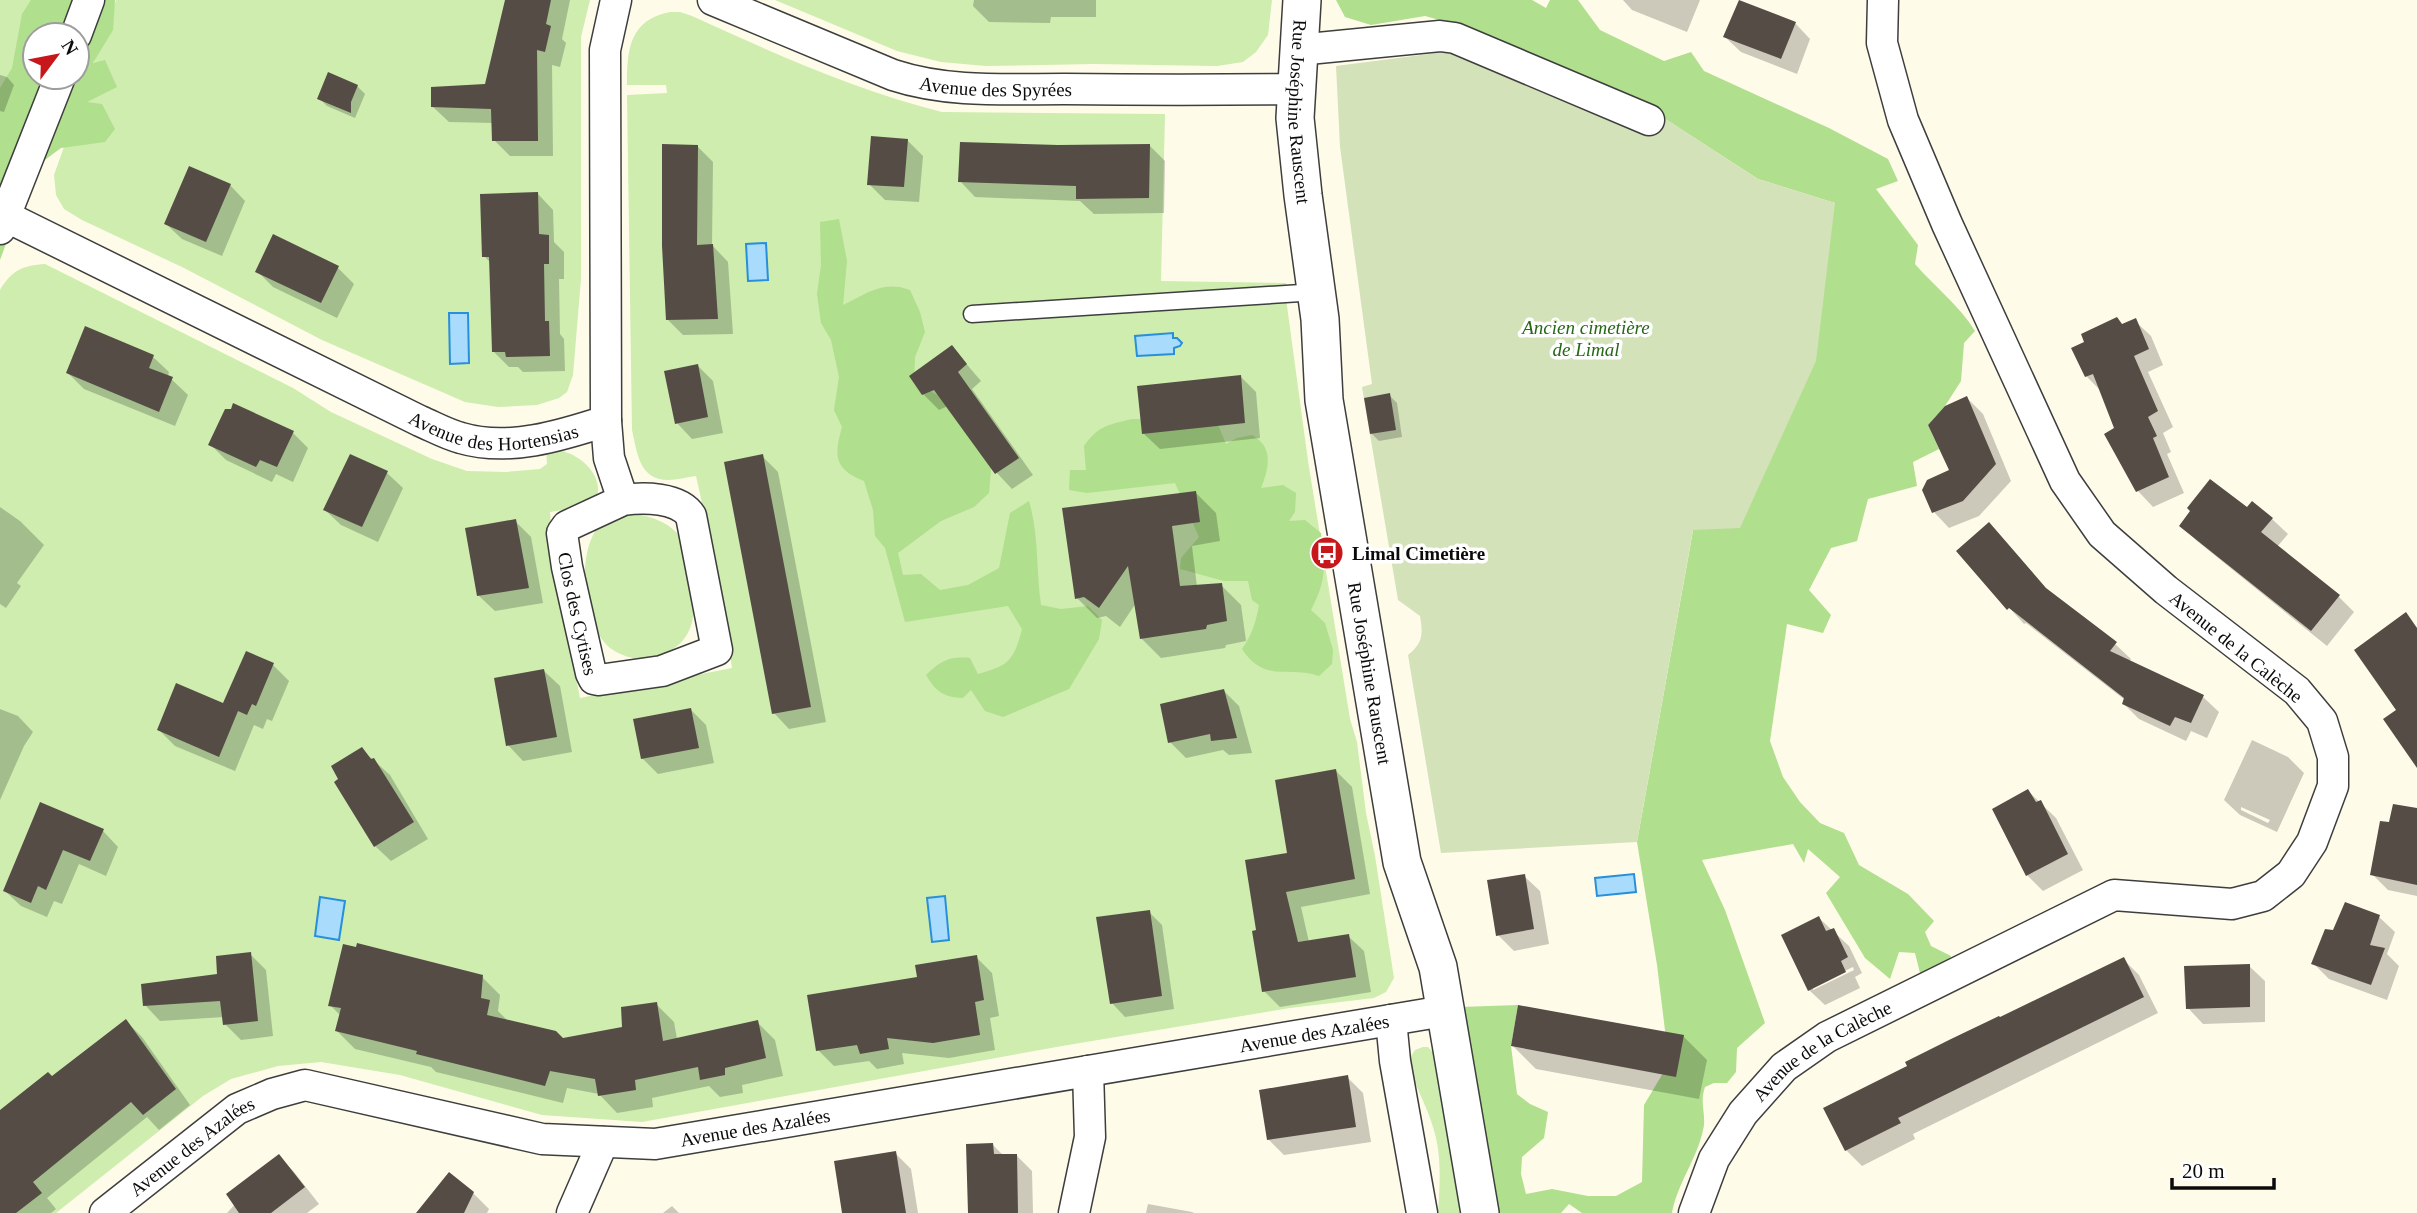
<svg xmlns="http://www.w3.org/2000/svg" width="2417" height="1213" font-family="'Times New Roman',serif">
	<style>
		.green { fill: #ceedaf }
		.forest { fill: #b0df8d; fill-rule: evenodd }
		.cemetery { fill: #d4e2b9 }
		.water { fill: #a8dbfc; stroke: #288fda; stroke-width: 2 }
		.shadow { fill: #0003; fill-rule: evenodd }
		.building { fill: #554c46 }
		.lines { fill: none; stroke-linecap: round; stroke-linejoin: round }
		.service-casing { stroke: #3e3e3e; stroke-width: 19 }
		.minor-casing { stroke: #3e3e3e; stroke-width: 33 }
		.tertiary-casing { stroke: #3e3e3e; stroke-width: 40 }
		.service { stroke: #fff; stroke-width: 16 }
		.minor { stroke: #fff; stroke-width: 30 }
		.tertiary { stroke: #fff; stroke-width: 37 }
		.labels { text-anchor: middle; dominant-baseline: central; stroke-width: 7; stroke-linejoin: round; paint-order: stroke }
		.street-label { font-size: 19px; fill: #0b0b0b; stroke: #fff }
		.park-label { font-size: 19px; font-style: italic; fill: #256816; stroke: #fff }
		.poi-label { font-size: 19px; font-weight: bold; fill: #0b0b0b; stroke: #fff; text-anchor: start }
	</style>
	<rect width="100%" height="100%" fill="#fffbe9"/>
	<path class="green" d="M0,0H72L35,35V77L0,169Z
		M116,0H590L581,37V279L573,375L567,392L559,398L537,405L498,407L465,402L322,340L184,268L82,220L64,209L56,195L54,175Z
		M775,0H1272L1268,35L1256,52L1243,62L1217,66L1094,64L986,66L941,62L897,51Z
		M670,12H680L692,16C773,53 855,90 942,112L1165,114L1161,281L1286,283L1287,306L1308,461L1350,719L1357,742L1366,813L1375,856L1394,978L1386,992L1374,998L1290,1008L1062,1046L642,1122L542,1115L400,1075L321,1062L278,1066L231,1079L203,1096L56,1213H0V290C11,271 23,265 45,264L293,388L331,412L432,459L467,471L506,472L540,469L547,464L546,450C571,446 607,472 596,500L581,507L550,512L554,564L580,698L732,668L717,570L696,476C687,477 677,480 668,480C639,480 637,452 632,430L627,95L667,93L666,85H627C627,50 629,20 670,12Z
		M626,512C648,516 665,519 681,537C689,581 715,638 656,657C641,662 622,657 610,648C580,624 573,537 610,516C614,514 621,513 626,512Z
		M1423,1047H1428L1435,1054L1462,1213H1438C1440,1184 1442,1155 1433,1127C1427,1106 1415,1087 1410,1066L1411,1056L1415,1050Z"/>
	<path class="forest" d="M31,0H115L113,30L93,63L105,60L117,87L87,102L102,104L115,129L105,142L61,148L34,168L0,260V88L12,68L22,14ZM35,35H77V77H35Z
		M1336,0H1532L1546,8L1550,0H1578L1600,30L1664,61L1691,52L1704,71L1829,128L1888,159L1898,181L1876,189L1918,245L1915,264C1935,287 1959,305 1975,331L1964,343L1961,381L1945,406L1928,425L1939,449L1913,462L1917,486L1868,499L1857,541L1831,548L1809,590L1831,615L1823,633L1787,624L1770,741L1783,777L1800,802L1820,823L1844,833L1859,865L1908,894L1934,921L1925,932L1931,946L1951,956L1945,972L1921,977L1915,953L1899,952L1890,979L1865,958L1826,893L1840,877L1808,849L1804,863L1793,844L1702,860L1725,910L1765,1023L1737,1048L1736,1072L1727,1083H1714L1705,1087C1699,1104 1707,1115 1703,1130C1697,1159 1677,1184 1672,1213H1582L1569,1204L1561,1213H1496L1460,1007L1518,1005L1511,1046L1517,1094L1530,1104L1548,1112L1544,1138L1522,1157L1521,1174L1526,1194L1552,1189L1588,1196H1616L1642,1182L1644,1105L1669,1063L1657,965L1637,842L1691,542L1693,530L1835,203L1758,179L1653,111L1461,26L1425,16L1371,25L1345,17Z
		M839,219L847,261L843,305C867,294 882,280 910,290L920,312L925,332L915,357L914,383L975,414L993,448L989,493L974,507L941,521L898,553L903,575L921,574L940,590L968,585L999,568L1010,513L1029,501C1039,535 1036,570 1041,605L1061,609L1088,606L1102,620L1099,639L1069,689L1003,717L985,711L971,690L963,698C944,697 936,692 926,675C941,661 949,656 970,658L978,674C1008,666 1014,661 1022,629L1008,606L905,622L885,548L875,536L873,510L864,481C834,469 834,456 842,427L834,410L839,377L831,340L821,323L817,294L821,265L820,222Z
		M1132,419L1216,420L1226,444L1237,438L1252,435C1274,447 1269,468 1261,488L1283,485L1296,493L1295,512L1289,521L1305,520L1321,533C1325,567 1327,579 1311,610L1325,623L1333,650L1332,664L1319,676C1288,665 1265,684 1242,649C1252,635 1256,622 1259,605L1252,600L1248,581H1224L1180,569L1181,558L1199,537L1175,483L1087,493L1069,490L1070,470H1086L1084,446C1099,425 1108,425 1132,419Z"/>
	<path class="cemetery" d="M1460,50L1653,111L1758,179L1835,203L1816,361L1740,528L1693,530L1637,842L1441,853L1408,655C1423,643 1423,634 1420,616L1398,600L1362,387L1372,384L1340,147L1336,66Z"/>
	<path class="water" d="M766,243L768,280L748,281L746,244Z
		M449,313H468L469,363L450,364Z
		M1173,333V338H1177L1182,343L1180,346L1174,348V354L1137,356L1135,336Z
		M1634,874L1636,892L1597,896L1595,878Z
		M945,896L949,940L932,942L927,898Z
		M320,897L345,901L339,940L315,936Z"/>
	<path class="shadow" d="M507,0H570L562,39L566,43L560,67L552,65L553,156H510L494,140V123L449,122L433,107L487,86Z
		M974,0H1096V17H1051L1050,23L989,22L973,6Z
		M1623,0H1700L1687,32L1632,10Z
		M1795,23L1810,39L1797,74L1741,52L1725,37Z
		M0,75L7,77L14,85L4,112L0,111Z
		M357,86L365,94L355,118L327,106L319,98Z
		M907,140L923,156L919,202L885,200L869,184Z
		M697,146L713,162L712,245L728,262L733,334L683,335L668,320Z
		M1150,146L1165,161L1164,213L1094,214L1080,201L975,197L960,181L1058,147Z
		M230,185L245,201L222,256L182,239L166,224Z
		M538,194L553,210L554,242L564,252V279H559L560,334L564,339L565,371L523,372L518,367H509L494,352L491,263L484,256Z
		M338,268L354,284L337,318L273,287L257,271Z
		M2135,321L2151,336L2163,365L2148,372L2173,427L2163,433L2171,452L2167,454L2184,493L2153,507L2138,491L2103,393L2086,376L2123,326Z
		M952,347L981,381L972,389L1033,475L1012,489L997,473L948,406L939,410L923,394Z
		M153,357L169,372L168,376L188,395L175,426L84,389L68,373Z
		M698,366L713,381L723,433L692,439L677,423Z
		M1240,376L1256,392L1260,438L1160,449L1144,434Z
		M1389,395L1397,403L1402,437L1379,441L1371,433Z
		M1967,398L1983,414L2011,481L1979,516L1949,528L1934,512L1951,471Z
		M293,433L308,448L293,482L276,474L272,482L226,460L210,444Z
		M762,456L778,472L826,722L789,729L774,713Z
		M387,473L403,488L378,542L341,525L325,510Z
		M1196,493L1216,513L1220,541L1192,546L1197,587L1221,585L1241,605L1246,641L1226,645L1225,648L1161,658L1141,638L1136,603L1120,627L1106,616L1097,618L1077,598Z
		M0,507L20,521L44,545L17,583L21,586L6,608L0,604Z
		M2247,510L2272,519L2288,534L2277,547L2338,596L2354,612L2327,646L2197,541L2181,525Z
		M515,521L531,537L543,603L495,611L479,596Z
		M1958,551L2052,594L2115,644L2131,659L2129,662L2203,697L2219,712L2207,738L2191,731L2186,741L2139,719L2124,704L2125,700L2026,623L2024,624Z
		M273,665L289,681L272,721L267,719L263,729L254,725L235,771L175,746L159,730L224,705Z
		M544,671L560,686L572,752L523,761L508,745Z
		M1224,691L1239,706L1252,753L1229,755L1223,750L1186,758L1170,742Z
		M0,709L18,716L33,732L24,746L0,800Z
		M690,709L706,725L714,763L658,774L642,758Z
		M2252,740L2288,757L2304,773L2277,832L2240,815L2224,800ZM2241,807L2270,820L2268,823L2241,810Z
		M361,749L390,775L428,839L391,861L375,846Z
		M1336,771L1352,787L1370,894L1301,907L1309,942L1348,936L1364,951L1371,992L1280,1007L1264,991L1258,931L1289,854Z
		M2028,791L2056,818L2083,870L2043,891L2027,875L1994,810Z
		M41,805L103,831L118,847L106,876L79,864L62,904L54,901L47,917L21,906L5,891Z
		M2417,810V896L2388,890L2372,874L2391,824Z
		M1524,876L1540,891L1549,944L1514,951L1498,935Z
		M1149,912L1162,925L1174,1009L1125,1017L1112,1003Z
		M2379,917L2395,932L2387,954L2399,966L2387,1000L2329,979L2313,963L2334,932Z
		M1819,918L1849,946L1862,973L1855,977L1860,988L1825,1005L1809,990ZM1853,967L1854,970L1813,990V986Z
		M250,954L266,970L273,1036L241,1040L225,1024L224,1017L160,1021L145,1005L219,976Z
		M976,957L992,973L999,1016L990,1018L995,1050L949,1058L902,1053L904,1064L877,1069L869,1061L834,1066L818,1050Z
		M2123,959L2139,975L2158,1013L1913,1134L1915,1139L1862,1166L1846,1150Z
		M2249,966L2265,981V1022L2203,1024L2188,1008Z
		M482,977L500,995L498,1011L507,1020L562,1039L624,1028L656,1004L674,1022L677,1039L757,1022L775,1040L783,1076L742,1085L743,1093L720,1097L709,1086L652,1098L653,1107L617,1113L599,1094L567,1088L563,1103L436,1072L431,1067L355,1049L337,1031L341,1016L330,1005Z
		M126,1021L142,1037L190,1105L159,1130L147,1117L47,1198L56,1209L51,1213H0V1129L52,1078Z
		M1683,1036L1707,1060L1699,1099L1536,1069L1513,1046Z
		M1347,1077L1363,1093L1371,1142L1284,1155L1268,1139Z
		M993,1145L1003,1155H1016L1032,1171L1033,1213H970Z
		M895,1153L911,1169L918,1213H844Z
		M279,1156L294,1172L319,1204L307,1213H227Z
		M473,1193L489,1209L487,1213H427Z
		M1148,1204L1192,1212L1194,1213H1146Z
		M672,1206L679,1213H663Z"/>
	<path class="building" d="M505,0H551L546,24L551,26L545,52L537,50L538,141H492L491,109L431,107V87L485,84Z
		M1739,0L1796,22L1781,59L1723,37Z
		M328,72L358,85L351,102V113L317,99Z
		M871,136L908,139L904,187L867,185Z
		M960,142L1058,145L1150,144L1149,198L1076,199V186L958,182Z
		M662,144L698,145L697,245L713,244L718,319L666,320L662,246Z
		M189,166L231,184L206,242L164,224Z
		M538,192L539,234L549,235V264H544L545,321H549L550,356L506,357L505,352H492L489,257H482L480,194Z
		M273,234L339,266L321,303L255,272Z
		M2117,317L2122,324L2136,318L2149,349L2134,356L2158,411L2148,417L2157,436L2153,438L2169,477L2136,492L2104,434L2114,428L2093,374L2085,377L2071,348L2084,342L2081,334Z
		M85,326L154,355L149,368L173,377L159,412L66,373Z
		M952,345L967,364L958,372L1019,458L995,474L934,390L922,395L909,376Z
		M698,364L708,417L675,424L664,371Z
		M1241,375L1245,423L1142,434L1137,386Z
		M1390,393L1396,430L1370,434L1364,398Z
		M1967,396L1996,464L1963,501L1932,513L1922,490L1927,480L1949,470L1928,425L1945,406Z
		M233,403L294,431L277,467L260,460L256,467L208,445L225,409H231Z
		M350,454L388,471L362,527L323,510Z
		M763,454L811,707L772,714L724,462Z
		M2210,479L2247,507L2252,501L2273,518L2261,532L2340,595L2311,631L2179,526L2190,511L2187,508Z
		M1196,491L1200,522L1172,526L1180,586L1222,583L1227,621L1207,625L1206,629L1140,639L1128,566L1099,608L1084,597L1075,599L1062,508Z
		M516,519L529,588L477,596L465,528Z
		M1989,522L2046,588L2117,642L2110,651L2204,695L2191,723L2175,717L2170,726L2122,704L2124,698L2009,608L2007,610L1956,551Z
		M2406,612L2417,628V768L2383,719L2396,710L2354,650Z
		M246,651L274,663L256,706L252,704L247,715L238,711L219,757L157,730L176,683L223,703Z
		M544,669L557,737L506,746L494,678Z
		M1224,689L1237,738L1211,741L1210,734L1168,743L1160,704Z
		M691,708L699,748L641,759L633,719Z
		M362,747L371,759L374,758L414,822L374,847L334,782L338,779L331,766Z
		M1336,769L1355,879L1286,892L1298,942L1349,934L1356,977L1262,992L1252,931L1256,930L1245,860L1287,853L1275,780Z
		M2028,789L2036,802L2041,800L2068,854L2026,876L1992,809Z
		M40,802L104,829L90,861L63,850L46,890L38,886L31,903L3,891Z
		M2393,804L2417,808V885L2370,875L2380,821L2389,822Z
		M1525,874L1534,929L1496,936L1487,880Z
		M2345,902L2380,915L2370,945L2385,948L2371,985L2311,964L2325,929L2333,930Z
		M1150,910L1162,996L1110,1004L1096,917Z
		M1819,916L1826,931L1834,928L1848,957L1841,961L1846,972L1808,991L1781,935Z
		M357,943L483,975L481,998L490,1000L487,1015L556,1031L563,1038L622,1027L621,1007L657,1002L663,1041L758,1020L766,1058L725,1068V1075L700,1080L698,1067L635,1080L636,1090L598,1096L595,1079L550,1071L545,1086L416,1054L417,1051L335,1031L341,1008L328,1006L343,944L356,947Z
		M251,952L258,1021L223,1025L220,1001L143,1006L141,984L217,974L216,956Z
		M977,955L984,1000L975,1002L980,1035L933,1043L887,1038L889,1049L860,1054L857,1045L816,1051L807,995L917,977L915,965Z
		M2124,957L2144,997L1898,1118L1901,1123L1845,1151L1823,1108L1907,1066L1905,1062L1951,1039L1999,1016L2000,1017Z
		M2250,964V1007L2186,1009L2184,966Z
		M1518,1005L1684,1035L1676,1077L1511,1046Z
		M126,1019L176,1089L143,1115L131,1102L33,1182L42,1193L16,1213H0V1110L48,1072L52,1076Z
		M1348,1075L1356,1127L1267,1140L1259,1090Z
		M993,1143L994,1154H1017L1018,1213H968L966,1144Z
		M896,1151L906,1213H842L834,1161Z
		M279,1154L305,1187L271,1213H239L226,1194Z
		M449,1172L474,1192L464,1213H416Z"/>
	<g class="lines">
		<defs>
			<path id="service" d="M972,314L1317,292"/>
			<g id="minor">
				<path id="s1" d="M713,0L893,75C948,93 1006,89 1064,89C1141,90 1218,90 1295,89"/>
				<path d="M76,35L89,0"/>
				<path d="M1298,50L1440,36L1455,38L1649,120"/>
				<path id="s2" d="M5,216L420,421C434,427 446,434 461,438C508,452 560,436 606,421L605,50L616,0"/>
				<path d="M0,229L60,77"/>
				<path id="s3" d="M606,421L609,458L623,500L567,526L562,533L567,567L591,673L594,679L599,680L662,671L717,650L691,516C679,497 643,497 623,500"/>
				<path d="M1391,1020L1395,1061L1422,1213"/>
				<path id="s4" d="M105,1213L237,1109L272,1094L305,1085L542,1139L655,1144L1444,1011"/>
				<path d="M572,1213L603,1142"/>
				<path d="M1074,1213L1090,1137L1088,1071"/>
				<path id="s5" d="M1694,1213L1714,1159L1743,1113L1784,1067L1827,1037L2114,895L2232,904L2263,896L2291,874L2312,842L2333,786V757L2322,721L2297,691L2166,590L2102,534L2065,481L1947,224L1903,120L1882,43L1883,0"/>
			</g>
			<g id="tertiary">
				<path id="s6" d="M1302,0L1295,118L1303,195L1320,319L1324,400L1402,862L1438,967L1480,1213"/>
			</g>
		</defs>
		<use href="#service" class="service-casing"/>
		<use href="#minor" class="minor-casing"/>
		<use href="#tertiary" class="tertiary-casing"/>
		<use href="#service" class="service"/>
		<use href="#minor" class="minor"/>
		<use href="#tertiary" class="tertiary"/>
	</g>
	<defs>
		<symbol id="bus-disc" viewBox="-11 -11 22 22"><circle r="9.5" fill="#c7171b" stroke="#fff"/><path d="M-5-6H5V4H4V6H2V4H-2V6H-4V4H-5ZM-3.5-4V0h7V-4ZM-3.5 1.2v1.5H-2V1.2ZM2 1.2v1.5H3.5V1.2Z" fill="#fff"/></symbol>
	</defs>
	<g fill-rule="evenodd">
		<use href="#bus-disc" x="1308" y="534" width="38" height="38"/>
	</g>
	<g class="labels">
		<g class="street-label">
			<text stroke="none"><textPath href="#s1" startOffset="299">Avenue des Spyrées</textPath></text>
			<text stroke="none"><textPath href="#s6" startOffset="112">Rue Joséphine Rauscent</textPath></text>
			<text stroke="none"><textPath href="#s2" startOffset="539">Avenue des Hortensias</textPath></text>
			<text stroke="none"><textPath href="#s3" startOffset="234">Clos des Cytises</textPath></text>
			<text transform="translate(2236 647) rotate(39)">Avenue de la Calèche</text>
			<text stroke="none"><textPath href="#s6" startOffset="679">Rue Joséphine Rauscent</textPath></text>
			<text stroke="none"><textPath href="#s4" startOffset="1265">Avenue des Azalées</textPath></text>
			<text stroke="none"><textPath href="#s5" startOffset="214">Avenue de la Calèche</textPath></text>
			<text stroke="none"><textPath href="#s4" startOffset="698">Avenue des Azalées</textPath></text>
			<text stroke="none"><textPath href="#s4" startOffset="110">Avenue des Azalées</textPath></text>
		</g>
		<g class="park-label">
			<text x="1586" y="327">Ancien cimetière<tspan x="1586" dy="22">de Limal</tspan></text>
		</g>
		<g class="poi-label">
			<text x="1352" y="553">Limal Cimetière</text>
		</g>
	</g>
	<g transform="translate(56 56) rotate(58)"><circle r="33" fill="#ffffff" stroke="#9d9d9d" stroke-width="2"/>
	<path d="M0-5L12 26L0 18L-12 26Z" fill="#c7171b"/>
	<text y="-10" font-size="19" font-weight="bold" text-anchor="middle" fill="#0b0b0b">N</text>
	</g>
	<path d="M2172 1178v10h102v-10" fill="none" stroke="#0b0b0b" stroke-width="3.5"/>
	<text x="2182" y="1178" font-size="21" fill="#0b0b0b" stroke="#ffffff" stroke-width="5" paint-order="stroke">20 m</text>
</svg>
